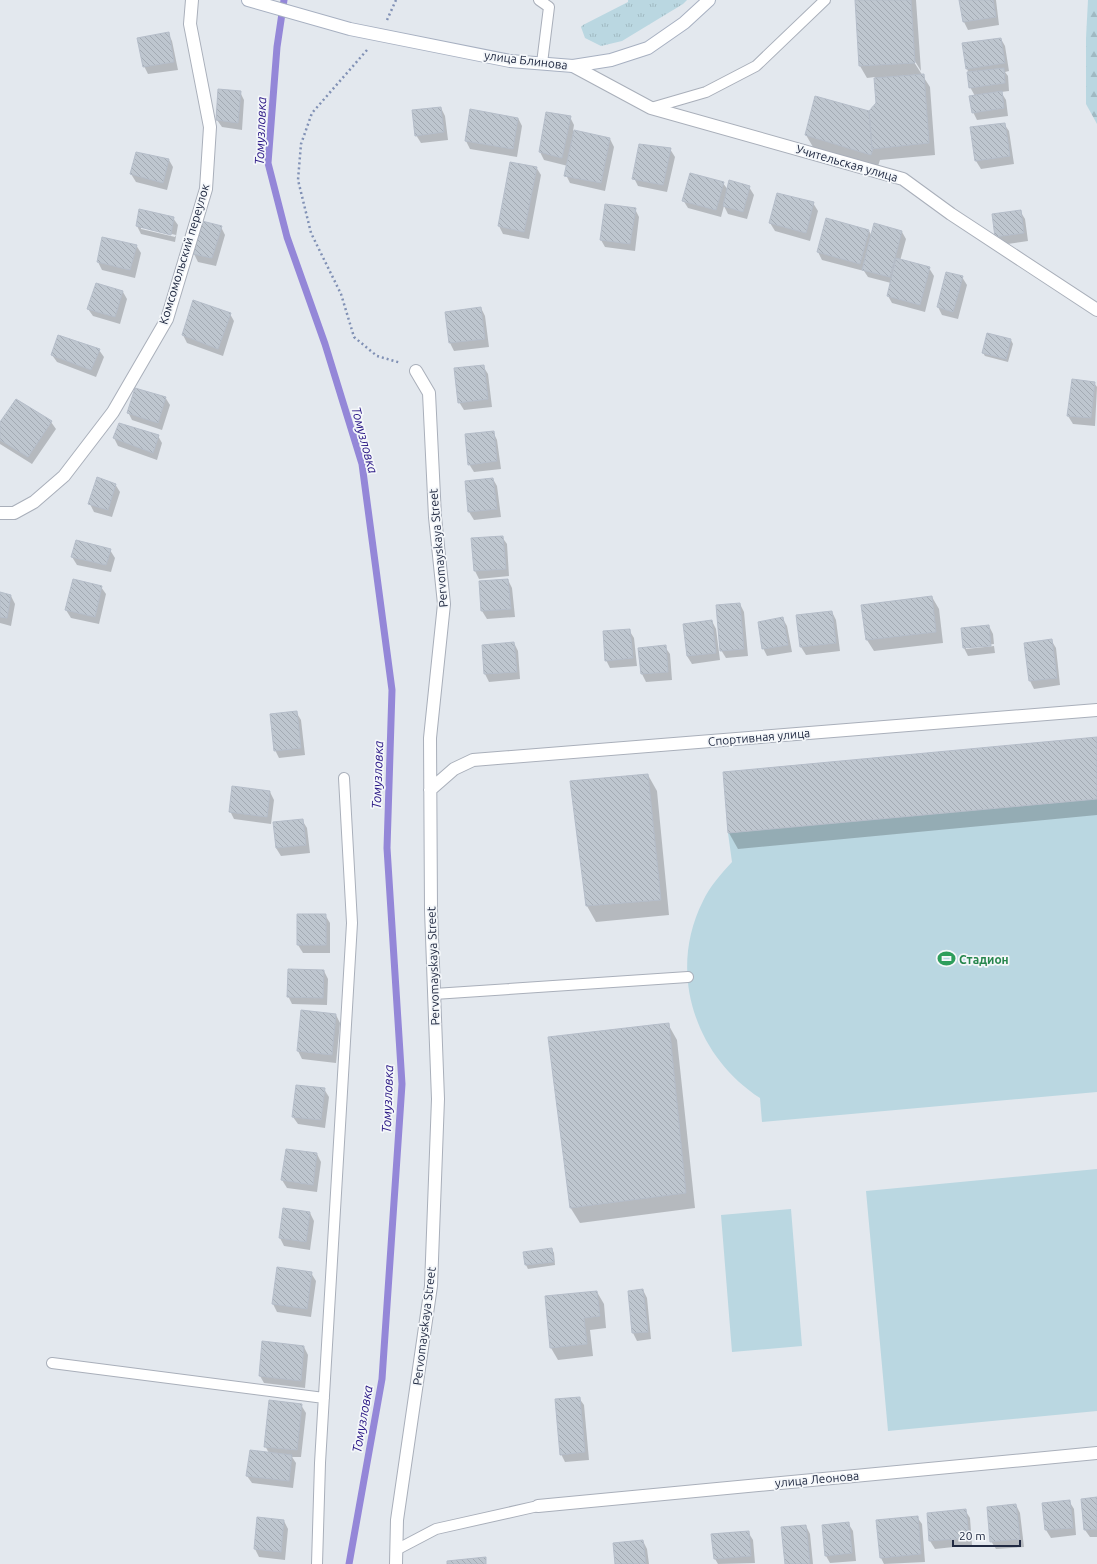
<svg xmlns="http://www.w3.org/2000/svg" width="1097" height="1564" font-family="Ubuntu,sans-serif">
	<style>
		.grass { fill: url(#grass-tufts) }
		.forest { fill: url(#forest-firs) }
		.pitch { fill: #bad7e1 }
		.shadow { fill: #0003; fill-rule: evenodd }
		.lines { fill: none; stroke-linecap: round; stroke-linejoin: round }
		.stream { stroke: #9487d8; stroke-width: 7 }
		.building { fill: url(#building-back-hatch); stroke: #b5bdc9 }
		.lane-casing { stroke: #a9afba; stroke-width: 12 }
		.street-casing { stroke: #a9afba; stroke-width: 14 }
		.secondary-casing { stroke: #a7b0c1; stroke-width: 14 }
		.path { stroke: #8191b5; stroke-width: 2.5; stroke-dasharray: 2 3; stroke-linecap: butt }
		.lane { stroke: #fff; stroke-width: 10 }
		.street { stroke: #fff; stroke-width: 12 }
		.secondary { stroke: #fff; stroke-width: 12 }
		.labels { text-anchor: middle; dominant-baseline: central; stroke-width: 3.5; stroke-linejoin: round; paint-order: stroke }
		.street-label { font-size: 12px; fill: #212a42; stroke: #f4f7fa }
		.leisure-label { font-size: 12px; font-weight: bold; fill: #27864d; stroke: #f4f7fa; text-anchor: start }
		.water-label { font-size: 13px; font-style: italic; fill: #281584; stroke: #f4f7fa }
	</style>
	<defs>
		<pattern id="grass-tufts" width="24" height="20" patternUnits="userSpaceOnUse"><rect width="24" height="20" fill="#bad7e1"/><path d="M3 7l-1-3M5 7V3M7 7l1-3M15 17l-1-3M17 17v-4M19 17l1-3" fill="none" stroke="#a0b9c2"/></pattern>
		<pattern id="forest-firs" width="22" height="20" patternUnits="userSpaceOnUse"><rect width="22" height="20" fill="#bad7e1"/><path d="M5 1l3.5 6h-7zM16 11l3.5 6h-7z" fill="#a0b9c2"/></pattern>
		<pattern id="building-back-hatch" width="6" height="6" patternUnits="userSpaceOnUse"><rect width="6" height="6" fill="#bec6cf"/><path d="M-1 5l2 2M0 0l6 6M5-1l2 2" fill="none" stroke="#a3aab3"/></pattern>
	</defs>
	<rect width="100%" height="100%" fill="#e3e8ee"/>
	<path class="grass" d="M628,0H687L683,4L622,41L601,46L585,38L581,27L583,25L628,2Z"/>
	<path class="forest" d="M1088,0H1097V124L1086,104V38Z"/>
	<path class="pitch" d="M1097,799V1092L762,1122L760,1098C695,1056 667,972 703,901C710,886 721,874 732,862L728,833Z
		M1097,1169V1411L888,1431L866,1191Z
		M791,1209L802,1346L732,1352L721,1215Z"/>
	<path class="shadow" d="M856,0H916L921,71L913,58L912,59L930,87L935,155L880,160L878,166L813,147L806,135L870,112L877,103L875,77L867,78L860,66Z
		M960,0H996L999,25L968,30L964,22Z
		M168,33L172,41L178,70L148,74L144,66Z
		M1001,39L1005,46L1009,71L1005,72L1008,76L1009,91L1001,92L1006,100L1008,116L977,120L973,112L975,96L970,87L969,73L967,69Z
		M240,92L244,100L242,130L222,127L217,120Z
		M441,108L445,116L448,140L421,143L416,135Z
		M570,117L574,125L573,131L610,139L614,147L605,191L570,183L566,175L568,166L544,160L540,152Z
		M518,118L522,126L517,157L470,149L466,141Z
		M1004,124L1009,131L1014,164L981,169L976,161L971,128Z
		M670,149L675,157L667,192L638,186L634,178Z
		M169,160L173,167L167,190L136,182L131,174Z
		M511,163L536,167L541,175L529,239L503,234L499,226Z
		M723,183L728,190L749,187L754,195L747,219L728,214L724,206L721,217L688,208L683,200Z
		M778,194L813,203L818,211L810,241L775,231L770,223Z
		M635,209L639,217L635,251L605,247L601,240Z
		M1020,211L1025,219L1028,241L1001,245L996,237Z
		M173,218L178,225L175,242L141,234L137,226ZM141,227L176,235L175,237L141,229Z
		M203,222L221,227L225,235L216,266L198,262L194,254Z
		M869,231L872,236L902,232L906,239L900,261L929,268L934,276L925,312L892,303L888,296L891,283L868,277L864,271L822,260L818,252Z
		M136,245L141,253L135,278L102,270L98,262Z
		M962,277L967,285L958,319L942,315L938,307Z
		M123,292L127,299L120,324L93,316L88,309Z
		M481,308L485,316L489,347L454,351L450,343L446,312Z
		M230,314L234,321L223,356L187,343L183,335Z
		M988,334L1011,340L1013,344L1008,362L985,356L983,353Z
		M99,350L104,357L96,377L57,362L52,355Z
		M483,366L488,374L492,407L464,410L459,402Z
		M1094,383L1097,387L1095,426L1073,424L1068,416Z
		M165,397L170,405L162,430L132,420L128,412Z
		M51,422L56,429L32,464L0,444V424Z
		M120,424L158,436L162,443L157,460L118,446L114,438Z
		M493,432L497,440L501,469L474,472L469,464Z
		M493,479L497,486L501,517L474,520L469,512Z
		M115,484L120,492L112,517L94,512L90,504Z
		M502,537L507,544L509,576L479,579L475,571L472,539Z
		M110,550L115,558L111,572L77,565L72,557Z
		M508,580L512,588L515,617L487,619L482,611Z
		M101,587L106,594L99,624L71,618L66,610Z
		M0,593L11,596L15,604L11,626L0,623Z
		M932,597L939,609L943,643L874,651L867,640Z
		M740,604L744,612L748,656L726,658L721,650Z
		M832,612L836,620L840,651L806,655L801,647L797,616Z
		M783,619L787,626L792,652L767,656L763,648Z
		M712,621L716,629L720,660L692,664L687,656Z
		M989,626L993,634L994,644L966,647V649L994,646L995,653L968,656L964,648Z
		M629,630L634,638L637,666L610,668L606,660Z
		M1051,640L1056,648L1060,685L1034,689L1030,681L1025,643Z
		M514,643L518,651L520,679L489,682L485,674Z
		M665,647L670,654L672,680L646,682L642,674Z
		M296,712L301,720L305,755L279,758L275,750Z
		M1097,738V815L738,849L729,833L724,773Z
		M648,775L657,791L669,915L596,922L587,906L571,782Z
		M270,792L274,800L271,824L234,819L230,811Z
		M302,820L307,828L310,853L281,856L276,848L274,823Z
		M298,915H325L330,923V953H303L298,945Z
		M324,971L328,979L327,1005L292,1004L288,996Z
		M336,1015L340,1023L336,1063L302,1059L298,1051Z
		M668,1024L677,1040L695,1208L580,1223L570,1207Z
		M324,1089L329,1097L325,1128L298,1124L293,1117Z
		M317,1154L321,1162L317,1192L287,1188L282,1180Z
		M310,1213L314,1221L310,1250L284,1246L280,1238Z
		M552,1249L554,1253L555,1265L528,1269L526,1265L524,1253Z
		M311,1273L316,1281L311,1317L277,1312L273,1304Z
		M643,1290L647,1298L651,1339L637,1341L633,1333Z
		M597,1292L604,1304L606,1328L590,1330L593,1356L558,1360L551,1348Z
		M304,1347L308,1355L305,1388L264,1383L260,1376Z
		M579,1398L584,1405L589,1460L565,1462L561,1454Z
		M301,1405L306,1413L301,1457H292L296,1463L293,1488L252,1483L247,1476L269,1453L265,1446Z
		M1097,1498V1537H1090L1085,1530Z
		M1069,1501L1074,1509L1076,1535L1051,1538L1046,1530L1044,1504Z
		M1016,1505L1020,1513L1024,1547L996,1549L991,1541Z
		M965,1510L970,1518L972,1545L935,1549L930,1541L928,1514Z
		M917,1517L922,1524L925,1562L884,1564L881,1558Z
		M284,1521L288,1529L285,1560L259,1557L255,1549Z
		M848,1523L853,1531L856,1561L830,1563L826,1556Z
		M806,1526L810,1534L813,1564H786Z
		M748,1532L753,1540L755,1563L718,1564L715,1559Z
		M643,1541L647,1549L649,1564H616Z"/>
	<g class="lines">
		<path class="stream" d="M284,0L277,47L268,163L287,237L325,344L362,464L392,690L387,848L402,1084L382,1379L349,1564"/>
	</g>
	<path class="building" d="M855,0H911L915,63L859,66Z
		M959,0H993L996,17L963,22Z
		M169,32L174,62L143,67L137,38Z
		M1001,38L1005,63L966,69L962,43Z
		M1004,68L1005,83L969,88L967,72Z
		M924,74L929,143L872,149L869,111L876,103L874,78Z
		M218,89L241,91L238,123L216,120Z
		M1002,91L1004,108L972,113L969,96Z
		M815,96L869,111L872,149H873L871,155L805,135Z
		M441,107L444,132L415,136L412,110Z
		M470,109L518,118L513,149L465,141Z
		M546,112L571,116L562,158L539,152Z
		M1005,123L1010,156L975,161L970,127Z
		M574,130L610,138L601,183L564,176Z
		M639,144L671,148L663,185L632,179Z
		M136,152L169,159L163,183L130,174Z
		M510,162L537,167L524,232L498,226Z
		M690,173L724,182L716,210L682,201Z
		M729,180L750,186L743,212L723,206Z
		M777,193L814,202L806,233L769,223Z
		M605,204L636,208L630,244L600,240Z
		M139,209L174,217L171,235L136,226Z
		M1021,210L1024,233L995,237L992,214Z
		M826,218L869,230L860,264L817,252Z
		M202,221L222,226L212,258L193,254Z
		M874,223L902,231L890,277L862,270Z
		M102,237L137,245L130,270L97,262Z
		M896,258L930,267L920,305L887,296Z
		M946,272L963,276L953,312L937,307Z
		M96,283L123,291L115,317L87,309Z
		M193,300L231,313L218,349L182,335Z
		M481,307L485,339L449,343L445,312Z
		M987,333L1011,339L1006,359L982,353Z
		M58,335L100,349L91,370L51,355Z
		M484,365L488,399L458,403L454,368Z
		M1072,379L1095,382L1091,418L1067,416Z
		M135,388L166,397L158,423L127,413Z
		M16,399L52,421L28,457L0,440V422Z
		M119,423L159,435L153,453L113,438Z
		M494,431L497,461L468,465L465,434Z
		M97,477L116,484L108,510L88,504Z
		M493,478L497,509L468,512L465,481Z
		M503,536L506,569L474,571L471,538Z
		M76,540L111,549L106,565L71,557Z
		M73,579L102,586L95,617L65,610Z
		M508,579L511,609L481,611L479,581Z
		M0,592L11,595L7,618L0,617Z
		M932,596L936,632L866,640L861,605Z
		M740,603L744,649L720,651L716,605Z
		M832,611L836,643L800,647L796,615Z
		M783,617L788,645L762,649L758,622Z
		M712,620L716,653L687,656L683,624Z
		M989,625L991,646L963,648L961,628Z
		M630,629L633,658L605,661L603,631Z
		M1052,639L1057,678L1029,681L1024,643Z
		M514,642L517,672L484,674L482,645Z
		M666,645L668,672L641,674L638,648Z
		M297,711L301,748L274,751L270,714Z
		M1097,737V799L728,833L723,772Z
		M648,774L661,900L586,906L570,781Z
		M232,786L270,791L267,817L229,812Z
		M303,819L306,845L276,848L273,822Z
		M297,914H326V945H297Z
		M288,969L324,970L323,998L287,997Z
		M301,1010L336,1014L332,1055L297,1051Z
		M669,1023L686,1193L570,1208L548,1037Z
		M296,1085L325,1088L321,1120L292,1117Z
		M286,1149L317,1153L313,1185L281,1180Z
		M283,1208L310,1212L306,1242L279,1238Z
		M552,1248L554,1262L525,1265L523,1252Z
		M277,1267L312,1272L307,1309L272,1304Z
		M643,1289L648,1332L632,1333L628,1291Z
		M597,1291L600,1316L584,1318L587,1344L550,1348L545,1296Z
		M262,1341L304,1346L301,1381L259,1376Z
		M580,1397L585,1452L560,1455L555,1399Z
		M269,1400L302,1404L297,1450L264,1447Z
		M250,1450L292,1455L289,1481L246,1476Z
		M1097,1497V1529L1084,1530L1081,1499Z
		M1070,1500L1073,1528L1045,1530L1042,1503Z
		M1016,1504L1020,1539L990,1542L987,1507Z
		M966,1509L969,1538L929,1541L927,1513Z
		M918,1516L921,1554L880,1558L876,1520Z
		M257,1517L284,1520L281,1552L254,1549Z
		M849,1522L852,1553L825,1556L822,1525Z
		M806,1525L810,1564H785L781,1527Z
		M749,1531L751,1556L714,1559L711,1534Z
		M643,1540L646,1564H615L613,1543Z
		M486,1557V1564H447V1561Z"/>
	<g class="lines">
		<defs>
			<path id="lane" d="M539,0L549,7L542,63
				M651,108L706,92L756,66L825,0
				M434,994L688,977
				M52,1363L324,1398
				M396,1550L436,1529L538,1506
				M317,1564L320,1463L352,923L344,778"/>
			<path id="street" d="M573,66L651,108L903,179L951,214L1097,310
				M0,513H14L34,502L64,476L113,412L167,319L206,189L210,127L190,24L192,0
				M430,790L454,769L473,760L1097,710
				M538,1506L1097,1453
				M396,1564L397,1520L431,1286L438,1099L431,910L430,738L444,604L435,517L429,393L416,371"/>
			<path id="secondary" d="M248,0L350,29L510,61L573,66L611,60L648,48L684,23L709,0"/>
		</defs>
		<use href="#lane" class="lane-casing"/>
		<use href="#street" class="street-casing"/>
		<use href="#secondary" class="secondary-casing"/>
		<path class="path" d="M387,20L396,0
			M367,50L312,113L301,144L298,180L311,233L341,294L354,337L377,356L401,363"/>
		<use href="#lane" class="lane"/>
		<use href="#street" class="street"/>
		<use href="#secondary" class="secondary"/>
	</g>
	<defs>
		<symbol id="stadium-bare" viewBox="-9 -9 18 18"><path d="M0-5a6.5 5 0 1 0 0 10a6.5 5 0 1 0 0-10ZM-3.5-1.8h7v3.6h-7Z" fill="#2e9e5b" stroke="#f4f7fa" stroke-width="2.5" paint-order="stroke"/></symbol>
	</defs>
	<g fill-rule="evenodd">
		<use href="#stadium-bare" x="934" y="946" width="25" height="25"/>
	</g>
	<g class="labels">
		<g class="street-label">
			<text transform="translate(526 60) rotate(7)">улица Блинова</text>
			<text transform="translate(847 163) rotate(16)">Учительская улица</text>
			<text transform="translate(184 254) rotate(-73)">Комсомольский переулок</text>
			<text transform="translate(438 548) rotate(-95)">Pervomayskaya Street</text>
			<text transform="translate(759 737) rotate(-5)">Спортивная улица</text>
			<text transform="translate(433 966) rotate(-92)">Pervomayskaya Street</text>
			<text transform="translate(424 1326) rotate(-83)">Pervomayskaya Street</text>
			<text transform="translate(817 1479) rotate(-5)">улица Леонова</text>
		</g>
		<g class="leisure-label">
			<text x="959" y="959">Стадион</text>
		</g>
		<g class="water-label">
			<text transform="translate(260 131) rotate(-88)">Томузловка</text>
			<text transform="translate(365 440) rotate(75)">Томузловка</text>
			<text transform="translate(377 775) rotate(-88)">Томузловка</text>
			<text transform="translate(387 1099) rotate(-88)">Томузловка</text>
			<text transform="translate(362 1419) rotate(-80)">Томузловка</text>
		</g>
	</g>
	<path d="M953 1540v6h67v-6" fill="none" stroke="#212a42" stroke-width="2"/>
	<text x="959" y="1540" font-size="12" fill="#212a42" stroke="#f4f7fa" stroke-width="3" paint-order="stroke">20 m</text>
</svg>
